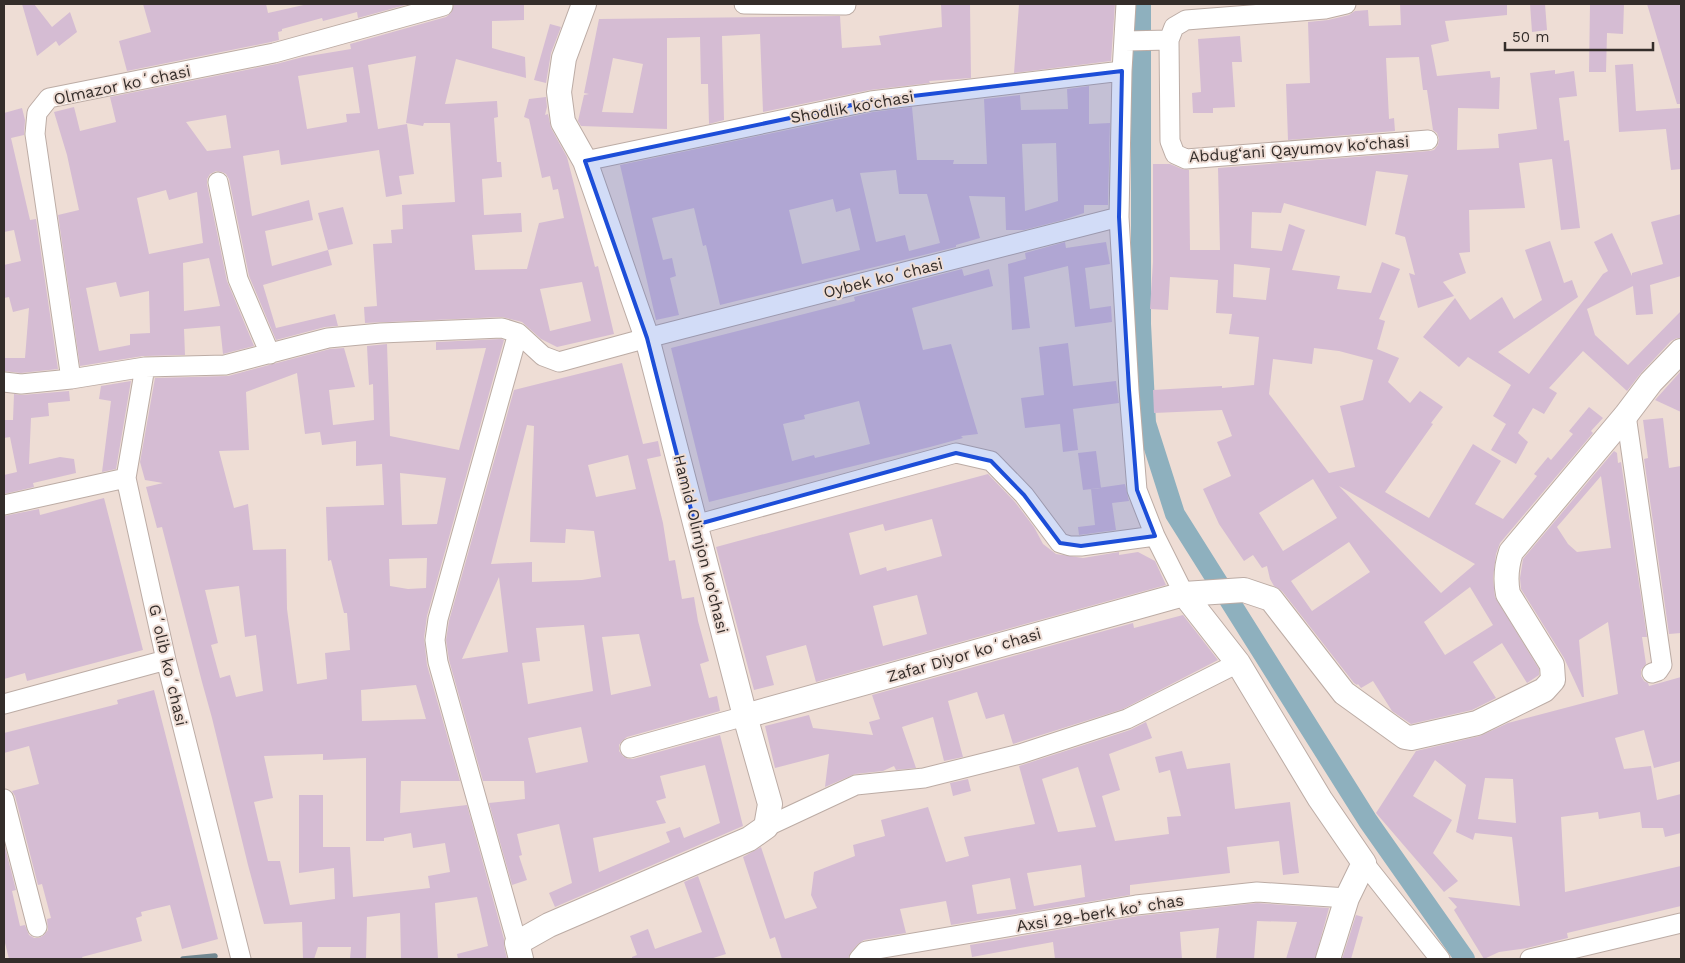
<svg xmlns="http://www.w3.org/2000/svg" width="1685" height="963" font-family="'Work Sans',sans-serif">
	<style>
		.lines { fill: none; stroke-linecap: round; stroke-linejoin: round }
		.stream { stroke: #738992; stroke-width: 5.5 }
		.canal { stroke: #8eb0be; stroke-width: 20 }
		.building { fill: #d5bcd3; fill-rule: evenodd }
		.minor-casing { stroke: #bcaca5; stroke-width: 21 }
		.tertiary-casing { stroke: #bcaca5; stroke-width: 26 }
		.minor { stroke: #fff; stroke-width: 19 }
		.tertiary { stroke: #fff; stroke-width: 24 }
		.marked { fill: #1d4ed8; fill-opacity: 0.2; stroke: #1d4ed8; stroke-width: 4; stroke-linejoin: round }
		.labels { text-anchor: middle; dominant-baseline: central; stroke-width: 4; stroke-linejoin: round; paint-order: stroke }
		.street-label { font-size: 16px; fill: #342d2a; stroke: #eeddd5 }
	</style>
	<rect width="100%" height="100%" fill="#eeddd5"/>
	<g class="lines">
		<path class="stream" d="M183,959L215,956"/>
		<path class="canal" d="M1141,4V324L1146,423L1175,514L1368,821L1465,959"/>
	</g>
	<path class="building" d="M22,4H34L52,27L70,12L77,32L59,46L56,41L37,56Z
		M143,4H266L268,13L308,4H409L358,18L357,12L323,21L322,18L282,29V31L278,32L279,40L271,42L127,71L119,41L151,32Z
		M454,4H524V20L492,21V48L525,57L526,78L456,59L445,104L497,101L498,117L494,118L497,162H501L502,177L482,179L484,215L521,213L522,232L472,235L475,270L527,269L539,223L564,218L558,189L553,190L550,176L542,178L529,119L524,117L529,99L546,97L547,107L545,115L548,114L551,128L567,157L595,267L598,266L614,334L557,347L541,339L522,322L502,317L365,323L364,307L377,306L373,244L392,243L391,230L403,229L402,205L455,202L450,123H424L423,126L406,123L416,56L368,65L378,129L407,124L414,174L399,176L402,194L386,197L379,150L281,165L279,150L243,156L252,216L309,200L313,220L265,231L272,266L328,250L332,265L263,285L276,328L335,314L338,326L325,327L276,340L249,276L229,179L226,174L222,172L216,171L210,174L207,179V184L227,281L254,346L223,354L220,326L184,329L185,355L143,356L80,366L58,215L79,210L67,155L54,112L74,107L80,131L116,122L110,97L276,64L303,57L351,49L350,44L446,17L451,13ZM353,67L360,113L346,114L347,122L307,129L298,76ZM226,115L231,148L207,151L186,122ZM166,190L169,200L197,192L203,243L149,254L137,198ZM209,258L220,306L184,311L183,263ZM116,282L120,297L149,291L150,333L130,334V345L99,351L86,288ZM582,282L591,321L550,331L540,289Z
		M941,4H970L971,78L929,81L930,83L870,90L763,112L760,34L722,36L724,120L709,124L708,84H701L700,37L667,38V129L581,126L578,121L584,95L589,94L584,93L599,19L840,16L842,48L881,45L879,36L942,27ZM613,58L643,64L633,113L602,112Z
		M1019,4H1115L1111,61L1014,73Z
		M1400,4H1507V15L1445,21L1449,41L1431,45L1437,76L1490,71L1491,78L1500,77L1499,109L1458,108L1457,150L1499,148L1498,134L1537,129L1530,73L1555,70V74L1574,71L1577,96L1559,98L1564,141L1569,140L1580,228L1561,230L1552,159L1519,163L1525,208L1469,210L1470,252L1459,253L1466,273L1443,282L1454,296L1418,308L1409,273L1415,275L1405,237L1395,234L1408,175L1376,171L1366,226L1284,203L1281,213L1252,212L1251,248L1282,251L1289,224L1305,230L1292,270L1340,276L1337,289L1371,293L1382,262L1400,269L1379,319L1385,321L1377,349L1399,358L1388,382L1410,403L1420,391L1443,407L1431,423L1433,424L1385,492L1429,518L1473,444L1501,461L1475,504L1503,519L1537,476L1534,474L1548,457L1551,460L1573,434L1569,431L1589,407L1603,418L1591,431L1593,433L1500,543L1496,554L1493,578L1495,597L1539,669V675L1527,683L1502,643L1473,662L1496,698L1472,710L1411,724L1392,711L1373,681L1361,688L1358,684L1357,685L1354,683L1282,591L1274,586L1270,579L1267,566L1262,568L1253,555L1244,561L1219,524L1203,489L1231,476L1217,442L1232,436L1222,410L1154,413L1153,390L1222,386V388L1254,385L1259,337L1229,334L1232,314L1216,313L1218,280L1170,277L1168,310L1150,309L1153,262V164H1170L1182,169L1189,170L1190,250H1220L1218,168L1429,151L1434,150L1438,145L1439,139L1437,133L1433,130L1427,90H1423L1419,57L1386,58L1389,119L1394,118L1395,131L1288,140L1286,84L1310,83L1308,22L1328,20L1349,15L1355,11L1368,10L1369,26L1401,25ZM1234,264L1270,268L1266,300L1233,297ZM1314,348L1339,351L1373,360L1363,400L1340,406L1355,467L1329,473L1269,394L1273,359L1312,364ZM1313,479L1337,518L1283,551L1259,513ZM1339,486L1438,543L1475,564L1441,593ZM1349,542L1370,572L1312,611L1291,581ZM1470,587L1493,625L1445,655L1424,622Z
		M1530,4H1545L1547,30L1532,32Z
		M1590,4H1624L1623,34L1607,33L1606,72H1589Z
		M1647,4H1681V104H1677Z
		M550,24L561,27L551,53L546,83L534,80Z
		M1240,36L1242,62H1232L1235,107L1213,108V113H1193L1192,93L1201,92L1198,39Z
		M1633,64L1636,111L1681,108V169L1671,170L1666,129L1619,132L1615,65Z
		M1089,86V124L1110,123L1108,205H1084V213L1063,220L1024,230H1006L1005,197L969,196L980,238L956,245V247L720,305L706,245L703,246L694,208L652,218L663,260L672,258L676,276L670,278L679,315L656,320L620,165L873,112L912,107L917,160H954L953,164H987L984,99L1020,95L1021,110L1068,109L1067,89ZM1056,143L1058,201L1025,211L1022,144ZM896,170L899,194H927L940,243L909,251L905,235L876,242L860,173ZM833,199L836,212L850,208L860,250L802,264L789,210Z
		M22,108L25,120L24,135L11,138L30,220L36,219L58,369L21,373L4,371V358H25L29,308L13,312L9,297L4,298V265L21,261L14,230L4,232V113Z
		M343,207L353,244L328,250L318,213Z
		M1681,214V276L1650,285L1653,314L1636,315L1633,286L1587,309L1595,335L1628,365L1681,311V338H1677L1671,341L1641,373L1627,391L1583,351L1549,388L1557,393L1544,414L1533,408L1518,433L1528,442L1516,464L1491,450L1506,424L1493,416L1511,385L1468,357L1459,367L1423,337L1455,298L1470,320L1502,297L1514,319L1542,300L1525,250L1550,241L1564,283L1572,280L1578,297L1498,352L1529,374L1603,274L1608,271L1594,242L1612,233L1632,276V273L1663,264L1651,222Z
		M1065,242L1066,248L1106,242L1110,264L1085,268L1090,309L1111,306L1112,322L1075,327L1068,266L1024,277L1030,328L1012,330L1008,264L1026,259L1025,253Z
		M962,269L964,276L989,269L993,286L912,308L923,350L951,344L978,434L961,436L963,438L930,447L709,502L671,348L855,301L854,297ZM859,401L870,444L815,458L814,455L792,461L783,424L805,419L804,415Z
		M501,339L504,340L427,616L424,638L427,665L460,781H401L400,813L467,805L504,939V946L507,959H458L457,954L488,946L477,897L435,903L438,959H401L400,913L367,917L366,959H350L351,947H318L314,959H303L302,922L264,924L248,865L212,718L202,682L162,527L157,528L146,487L163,483L145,480L140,462L155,378L228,376L330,349L344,348L355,387L329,390L333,425L374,420L373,384L369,385L367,346L387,344L390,436L459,450L486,348L436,350V342ZM297,373L305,434L320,432L322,445L356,441V466L382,464L384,505L326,507L328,561L331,560L344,613H347L350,650L325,653L327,679L297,684L287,609L286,549L253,550L248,504L234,508L219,451L249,450L246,392ZM400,473L446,478L437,524L402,525ZM427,558L426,588L408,589L390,586L389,559ZM239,586L245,637L256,635L263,691L236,697L230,675L220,678L211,645L218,643L205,590ZM416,685L426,719L362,721L361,690ZM323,754V760L366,758V841H384V838L411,833L413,848L445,843L450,872L428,876L430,888L353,897L350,847H323V795H299V873L334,868L335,899L290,905L280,861H268L254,802L273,798L264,756Z
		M1068,343L1073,386L1116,381L1119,403L1073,409L1078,450L1063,452L1060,424L1025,428L1021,398L1044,395L1039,347Z
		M622,363L643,444L658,441L661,456L647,459L663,523L669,561L675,560L682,599L694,597L698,621L709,661L700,664L709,698L717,696L720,711L627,737L622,741L619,745V751L623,756L628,759H633L720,735L743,826L555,907L549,893L572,883L559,824L517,834L522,855L519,856L527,880L512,885L489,803L525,799L524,781H483L449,660L446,640L449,621L514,390ZM527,425L534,426L530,542L565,543L566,529L594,531L601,577L582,580L532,582V562L491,564ZM628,455L636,489L596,497L588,465ZM499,577L508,652L462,659ZM584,625L593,691L528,704L522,663L540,661L536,628ZM639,634L651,686L611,695L602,637ZM581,727L588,762L536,773L528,738ZM705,765L720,823L684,838L680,827L666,832L670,842L599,872L593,838L666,823L656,801L666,798L660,776Z
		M1681,371V412L1655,400Z
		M131,381L116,469L102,472L111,401L99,399L101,386Z
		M69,391L70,401L48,403L49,416L31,418L29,464L60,457L74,459L76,473L33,483L34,487L4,494V475L17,472L10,437L4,438V420H13L14,394L22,395Z
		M1663,418L1669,468L1681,466V633L1669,634L1644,459L1648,458L1643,420Z
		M1096,451L1101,488L1083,490L1078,453Z
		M1614,451L1617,453L1618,463L1621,462L1647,637H1642L1646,664L1641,670V676L1644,681L1648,683L1649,686L1681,677V761L1654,768L1644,730L1615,738L1624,769L1651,766L1657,800L1681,794V833L1665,837L1663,828H1642L1640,812L1599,819L1598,812L1561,817L1565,892L1681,866V906L1567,933L1568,938L1527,948L1499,952L1484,959L1454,910L1457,907L1448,897L1520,906L1512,837L1475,833L1473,840L1456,832L1466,785L1435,760L1413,796L1452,820L1433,853L1458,881L1444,892L1376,813L1416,751L1480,736L1508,723L1618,694L1608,622L1579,640L1584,697H1582L1564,658L1521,589L1520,578L1523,559ZM1601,476L1611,548L1577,552L1568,544L1557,527ZM1485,778L1513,779L1516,823L1478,819Z
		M988,474L1015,502L1034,527L1043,544L1056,554L1083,558L1119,552V555L1138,552L1155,561L1166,585L816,682L806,645L766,656L774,685L754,690L716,547ZM932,519L942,556L887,571L886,567L860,575L849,533L883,524L885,531ZM917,595L927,634L883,646L873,606Z
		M1125,484L1129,501L1112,503L1116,530L1079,535L1078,527L1095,525L1091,489Z
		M104,498L143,650L27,681L25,673L4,679V516L39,509L40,515Z
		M1183,615L1218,660L1123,709L1013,744L1004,714L986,719L977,692L948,701L963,757L944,761L933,717L902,727L916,768L896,770L894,766L883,771L855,774L825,787L829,754L775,768L765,726L809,715L813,728L873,735L869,722L880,719L872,695L1133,623L1134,628Z
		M154,690L218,939L182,949L170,905L141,912L142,916L136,918L142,941L82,957L83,959H9L4,939V843L16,890L12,891L20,926L25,925L29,935L34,938H39L44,935L48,930L47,919L51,918L42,884L38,885L15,796L12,791L39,784L29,746L4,753V733L118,704L117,700Z
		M1146,722L1152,738L1109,754L1120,790L1102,796L1115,841L1169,834L1167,817L1181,816L1170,770L1159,773L1155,757L1182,751L1187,769L1230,763L1235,809L1290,802L1299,873L1283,875L1279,841L1227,847L1230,873L1130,885V895L951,925L946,901L900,909L906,933L864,940L858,944L851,952L848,959H782L775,937L770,939L743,857L761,847L785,919L817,908L811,895L814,872L855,856L853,845L885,836L881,820L928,807L946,862L969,856L964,837L1035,824L1019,766L1130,730ZM1078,767L1096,827L1058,832L1042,779ZM1081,865L1085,897L1034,906L1027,873ZM1010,878L1016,909L977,914L972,885Z
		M968,779L971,791L953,796L950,783Z
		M698,876L726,954L710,959H632V957L637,955L630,936L648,929L655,949L702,932L684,882Z
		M1257,903L1329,908L1315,959H1286L1297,922L1257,921L1254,959H1216L1219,928L1180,932L1182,959H1055L1053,942L972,957L970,945L1138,916Z
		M1356,915L1363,917L1351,959H1342Z"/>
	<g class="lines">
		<defs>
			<path id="minor" d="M744,4L846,5
				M1126,4L1122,71L1119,217L1129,390L1137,490L1155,536L1184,594
				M1346,4L1325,9L1186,20L1174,27L1169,40L1170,141L1175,154L1186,159L1428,140
				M1125,41L1169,40
				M585,161L871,101L1122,71
				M218,182L238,279L270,354
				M145,367L126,478L166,660L241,959
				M71,379L35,134L37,113L49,98L274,53L443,6
				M4,382L21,384L71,379L145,367L225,365L328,338L381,333L502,328L518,333L543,356L559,362L647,338L1119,217
				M1626,415L1662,665L1658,671L1652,673
				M4,505L126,478
				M695,525L956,453L991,461L1024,495L1060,543L1070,546H1081L1155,536
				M4,704L166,660
				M630,748L745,716
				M4,799L37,927
				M766,827L856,785L924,778L1020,754L1127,719L1238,663
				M1364,863L1440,959
				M517,943L438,662L435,640L438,619L518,333
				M859,959L866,951L1136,905L1257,892L1347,898
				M1530,959L1681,923"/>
			<path id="tertiary" d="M1184,594L1238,663L1320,799L1364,863L1347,898L1328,959
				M745,716L1184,594L1244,590L1271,599L1344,693L1405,737L1411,738L1477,723L1544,690L1553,680L1552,665L1508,594C1505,579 1506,567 1511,552L1626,415L1651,382L1681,351
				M521,959L517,943L549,925L749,839L766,827L770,804L745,716L647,338L585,161L563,122L559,92L564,58L584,4"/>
		</defs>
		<use href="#minor" class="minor-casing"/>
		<use href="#tertiary" class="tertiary-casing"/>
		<use href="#minor" class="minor"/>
		<use href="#tertiary" class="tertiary"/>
	</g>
	<path class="marked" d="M1122,71L1119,217L1129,390L1137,490L1155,536L1081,546L1060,543L1024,495L991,461L956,453L695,525L647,338L585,161L871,101Z"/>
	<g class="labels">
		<g class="street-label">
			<text transform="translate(122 85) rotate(-12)">Olmazor koʻchasi</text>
			<text transform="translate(852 107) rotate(-10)">Shodlik ko‘chasi</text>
			<text transform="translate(1299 149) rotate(-4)">Abdug‘ani Qayumov ko‘chasi</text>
			<text transform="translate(883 278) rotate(-14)">Oybek koʻchasi</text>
			<text transform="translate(701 544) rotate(76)">Hamid Olimjon ko'chasi</text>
			<text transform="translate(964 655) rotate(-16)">Zafar Diyor koʻchasi</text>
			<text transform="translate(168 665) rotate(77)">Gʻolib koʻchasi</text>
			<text transform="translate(1100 913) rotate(-9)">Аxsi 29-berk koʼchas</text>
		</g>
	</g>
	<rect width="1685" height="963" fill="none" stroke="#342d2a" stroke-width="10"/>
	<path d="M1505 42v8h148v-8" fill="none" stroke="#342d2a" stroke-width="2.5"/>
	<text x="1512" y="42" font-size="15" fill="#342d2a" stroke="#eeddd5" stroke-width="4" paint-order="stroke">50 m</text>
</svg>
